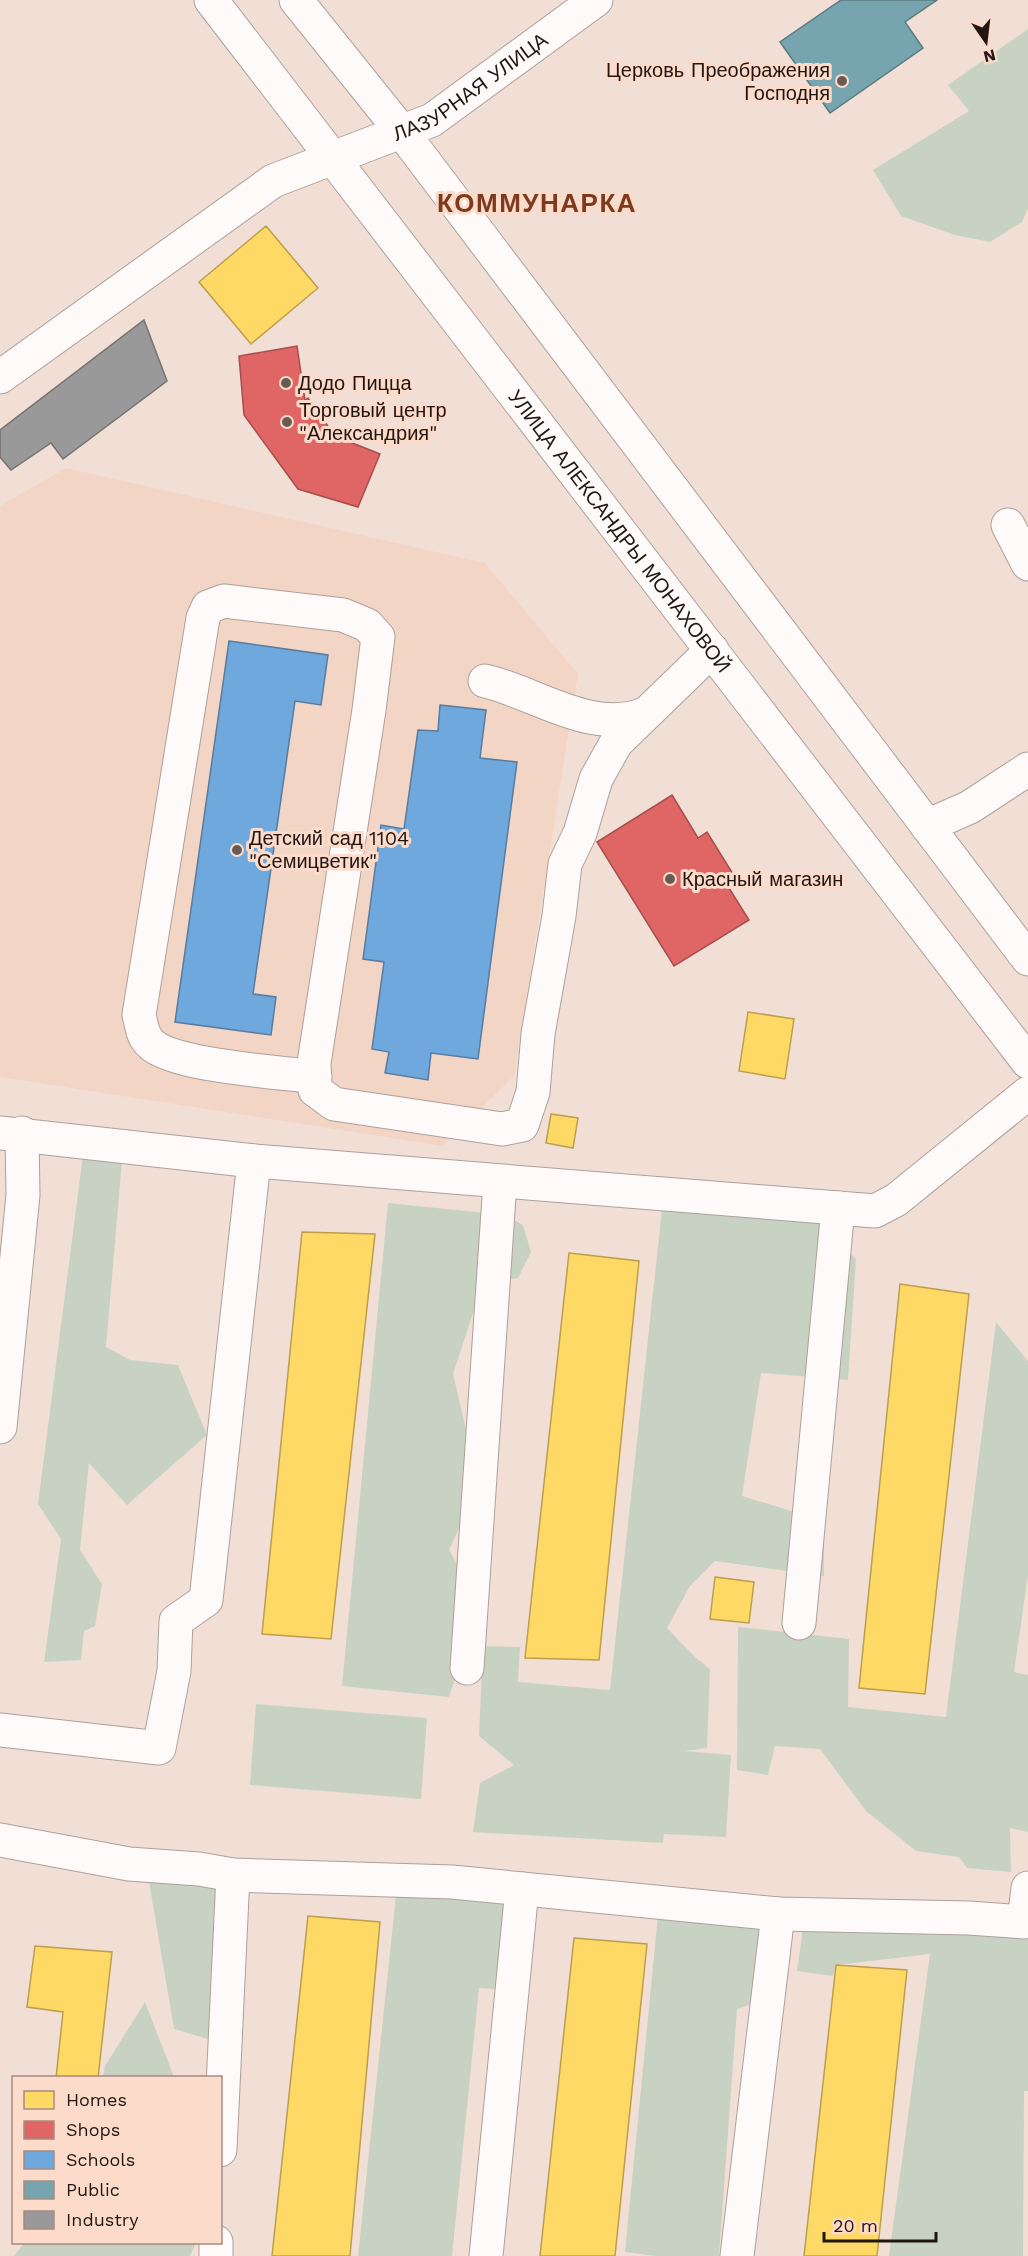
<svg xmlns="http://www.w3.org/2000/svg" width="1028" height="2256" font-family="'Work Sans',sans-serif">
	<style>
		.built { fill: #f3d5c6 }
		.green { fill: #c7d2c3 }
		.homes { fill: #ffd966; stroke: #bc9e4c; stroke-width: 1.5 }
		.shops { fill: #e06666; stroke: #a74e4c; stroke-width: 1.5 }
		.schools { fill: #6fa8dc; stroke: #587c9f; stroke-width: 1.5 }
		.public { fill: #76a5af; stroke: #5c7a7f; stroke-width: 1.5 }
		.industry { fill: #999; stroke: #757270; stroke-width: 1.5 }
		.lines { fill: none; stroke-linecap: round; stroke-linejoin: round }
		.minor-casing { stroke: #ada099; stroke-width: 35 }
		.major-casing { stroke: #ada099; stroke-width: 35 }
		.minor { stroke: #fdfaf9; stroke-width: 33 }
		.major { stroke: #fdfaf9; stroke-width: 33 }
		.poi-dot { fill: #6a5c55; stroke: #fcdbcb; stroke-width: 2 }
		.labels { text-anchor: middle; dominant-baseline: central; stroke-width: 6; stroke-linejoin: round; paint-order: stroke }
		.poi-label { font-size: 20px; fill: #211610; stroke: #fcdbcb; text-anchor: start }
		.street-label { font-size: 20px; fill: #211610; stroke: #fcdbcb }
		.district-label { font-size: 26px; font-weight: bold; letter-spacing: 1.5px; fill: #7c3b1d; stroke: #fcdbcb }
	</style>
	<rect width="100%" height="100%" fill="#f1dfd6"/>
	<path class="built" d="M66,468L485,563L578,674L514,1076L443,1146L0,1077V506Z"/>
	<path class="green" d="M1028,29V208L1022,222L990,242L955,235L901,216L873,170L969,111L948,85Z
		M84,1147L123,1149L106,1347L130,1360L178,1365L207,1435L127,1505L89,1463L80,1550L102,1584L95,1626L84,1631L81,1660L44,1662L61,1539L38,1504Z
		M664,1191L809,1214L856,1259L848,1380L761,1373L742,1496L824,1521V1576L715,1561L690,1586L667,1628L695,1657L710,1669L707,1748L684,1751L731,1755L726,1837L664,1834L663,1843L473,1832L480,1783L514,1765L479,1736L483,1646L520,1647L518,1682L610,1690Z
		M388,1203L505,1215L523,1225L531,1252L518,1278L483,1283L453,1374L479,1485L449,1550L486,1616L460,1664L449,1697L342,1686Z
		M996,1322L1028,1361V1575L1014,1672L1028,1675V1832L1010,1828L1011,1872L967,1868L959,1857L916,1851L866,1811L820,1749L775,1746L768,1775L737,1770L738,1627L849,1639L848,1707L946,1717Z
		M256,1704L427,1718L421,1799L250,1785Z
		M146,1864L238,1872L211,2040L174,2029Z
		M397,1886L511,1899L510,1990L479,1988L452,2256H358Z
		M659,1905L767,1916V1999L737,2009L719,2256H656L625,2252Z
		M806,1907L1028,1937V2091H1024L1023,2256H889L930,1954L836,1965L833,1976L797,1971Z
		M145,2002L174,2077H103L105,2066Z
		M24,2243V2242L196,2243L190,2256H14Z"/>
	<path class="homes" d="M266,226L318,288L251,344L199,282Z
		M748,1012L794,1019L785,1079L739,1071Z
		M551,1114L578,1118L573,1148L546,1143Z
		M302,1232L375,1234L331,1639L262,1634Z
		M569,1253L639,1261L599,1660L525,1658Z
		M900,1284L969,1294L925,1694L859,1688Z
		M715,1577L754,1582L749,1623L710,1619Z
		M308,1916L380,1922L350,2256H272Z
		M574,1938L647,1944L615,2256H540Z
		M35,1946L112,1952L98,2078H56L63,2012L27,2007Z
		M836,1965L907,1970L877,2256H804Z"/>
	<path class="shops" d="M297,346L305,400L308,398L330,429L327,433L380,454L358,507L298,489L244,415L239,356Z
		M672,795L698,838L707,832L733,874L724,880L749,920L674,966L597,842Z"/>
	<path class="schools" d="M229,641L328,655L321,705L295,701L253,994L276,997L271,1035L175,1022Z
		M440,705L486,710L480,758L517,762L478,1059L431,1053L428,1080L385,1073L389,1052L372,1049L384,962L363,959L381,825L404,829L418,730L438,731Z"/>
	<path class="public" d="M841,0H937L905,22L923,48L830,113L780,42Z"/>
	<path class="industry" d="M144,320L167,381L63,459L51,443L11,470L0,457V430Z"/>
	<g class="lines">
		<defs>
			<g id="minor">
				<path id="s1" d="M0,377L273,181L432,120L596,0"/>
				<path d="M1008,525L1028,564"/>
				<path d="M485,681C537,693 591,735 645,714"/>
				<path d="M927,826L970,807L1028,769"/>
				<path d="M315,1077C280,1072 174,1066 151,1044C142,1036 142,1026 139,1015L203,618L208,607L224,601L343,615L367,625L378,637L369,710L314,1063L315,1090L334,1104L502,1129L522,1125L533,1092L538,1034L559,916L565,864L580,833L596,779L616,743L712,650"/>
				<path d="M0,1133L254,1161L875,1211L896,1200L1028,1093"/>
				<path d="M0,1427L23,1195L22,1133"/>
				<path d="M799,1623L838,1208"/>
				<path d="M467,1668L500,1182"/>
				<path d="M0,1730L159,1748L174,1671L176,1621L206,1600L254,1161"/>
				<path d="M0,1840L129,1864L199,1869L233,1875L452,1882L778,1914L969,1918L1024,1922L1028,1888"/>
				<path d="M220,2150L233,1875"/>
				<path d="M216,2256V2242"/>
				<path d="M486,2256L522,1889"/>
				<path d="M737,2256L778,1914"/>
			</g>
			<g id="major">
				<path id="s2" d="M211,0L1028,1062"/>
				<path d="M296,0L402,132L1028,959"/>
			</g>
		</defs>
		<use href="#minor" class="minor-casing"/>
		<use href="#major" class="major-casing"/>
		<use href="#minor" class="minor"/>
		<use href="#major" class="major"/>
	</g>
	<g class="poi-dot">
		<circle cx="842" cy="81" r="6"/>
		<circle cx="286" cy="383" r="6"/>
		<circle cx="287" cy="422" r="6"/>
		<circle cx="237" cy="850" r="6"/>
		<circle cx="670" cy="879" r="6"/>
	</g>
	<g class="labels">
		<g class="poi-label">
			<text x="830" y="70" text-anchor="end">Церковь Преображения<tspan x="830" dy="23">Господня</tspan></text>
			<text x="298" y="383">Додо Пицца</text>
			<text x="299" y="410">Торговый центр<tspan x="299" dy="23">"Александрия"</tspan></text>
			<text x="249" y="838">Детский сад 1104<tspan x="249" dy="23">"Семицветик"</tspan></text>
			<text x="682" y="879">Красный магазин</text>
		</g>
		<g class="street-label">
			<text stroke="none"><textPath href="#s1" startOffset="556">ЛАЗУРНАЯ УЛИЦА</textPath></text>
			<text stroke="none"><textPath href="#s2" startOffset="670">УЛИЦА АЛЕКСАНДРЫ МОНАХОВОЙ</textPath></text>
		</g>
		<g class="district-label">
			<text x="537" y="203">КОММУНАРКА</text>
		</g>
	</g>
	<rect x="12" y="2076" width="210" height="168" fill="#fcdbcb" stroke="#a48c80" stroke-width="1.5"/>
	<rect x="24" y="2091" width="30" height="18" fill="#ffd966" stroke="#a48c80" stroke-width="1.5"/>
	<text x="66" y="2106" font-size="18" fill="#211610">Homes</text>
	<rect x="24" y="2121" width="30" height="18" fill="#e06666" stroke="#a48c80" stroke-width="1.5"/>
	<text x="66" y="2136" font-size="18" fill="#211610">Shops</text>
	<rect x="24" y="2151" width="30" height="18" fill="#6fa8dc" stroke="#a48c80" stroke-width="1.5"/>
	<text x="66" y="2166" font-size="18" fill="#211610">Schools</text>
	<rect x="24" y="2181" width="30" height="18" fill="#76a5af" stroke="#a48c80" stroke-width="1.5"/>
	<text x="66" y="2196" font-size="18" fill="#211610">Public</text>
	<rect x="24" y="2211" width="30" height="18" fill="#999999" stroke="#a48c80" stroke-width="1.5"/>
	<text x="66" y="2226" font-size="18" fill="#211610">Industry</text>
	<g transform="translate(986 42) rotate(166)" stroke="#fcdbcb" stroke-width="4.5" paint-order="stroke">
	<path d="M0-4.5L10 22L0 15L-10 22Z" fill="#211610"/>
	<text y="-9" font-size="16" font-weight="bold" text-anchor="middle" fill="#211610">N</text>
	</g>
	<path d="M824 2232v9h112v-9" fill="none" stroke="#211610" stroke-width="3"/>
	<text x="833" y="2232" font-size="18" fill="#211610" stroke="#fcdbcb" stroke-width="4.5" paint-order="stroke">20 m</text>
</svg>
